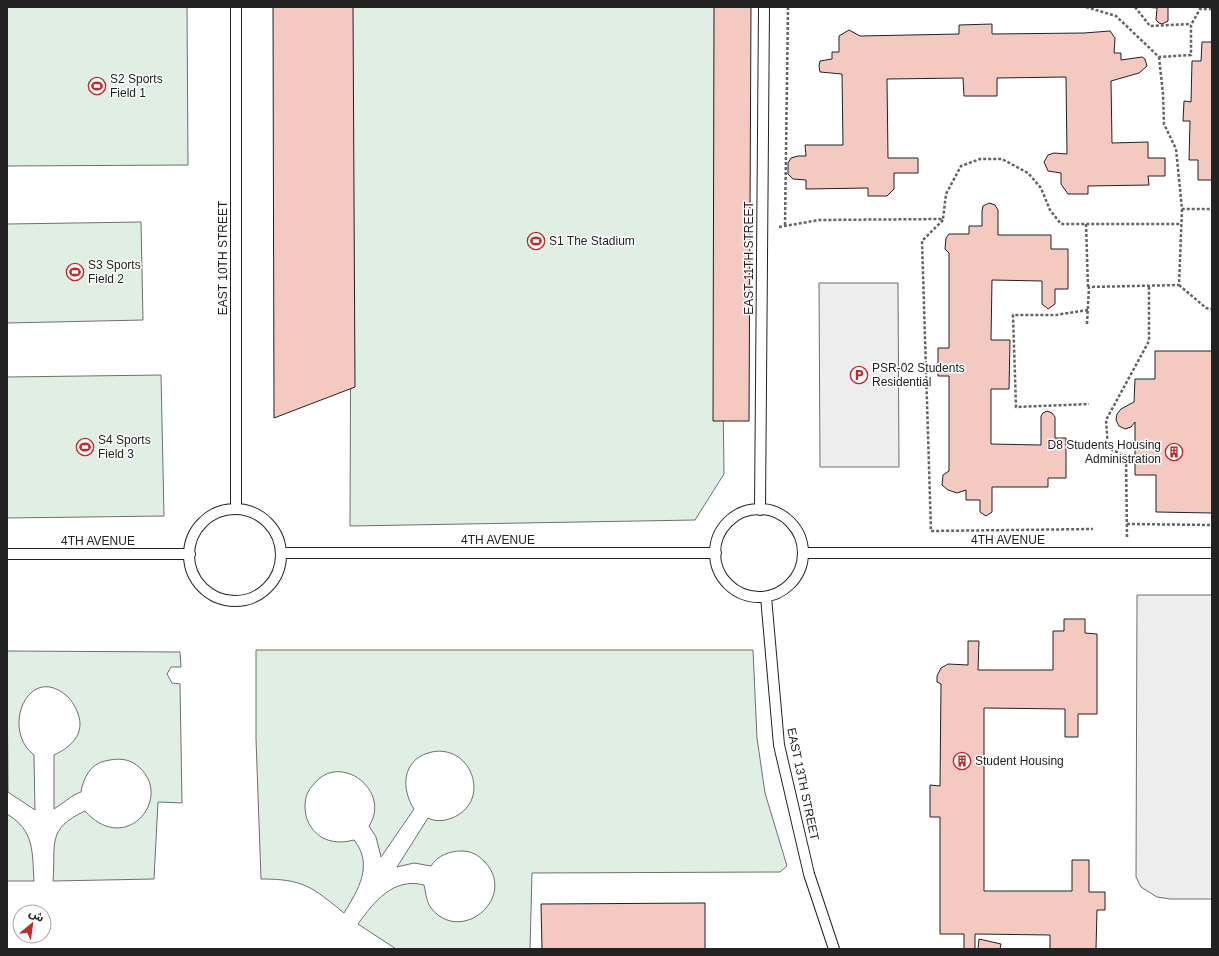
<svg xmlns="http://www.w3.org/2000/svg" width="1219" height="956" font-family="Arial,'Noto Sans Arabic',sans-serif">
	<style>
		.green { fill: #e0efe3; stroke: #6f6f6f }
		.parking { fill: #ededed; stroke: #6f6f6f }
		.building { fill: #f3c9c0; stroke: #222 }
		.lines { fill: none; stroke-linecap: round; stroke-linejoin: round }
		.service-casing { stroke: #222; stroke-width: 12 }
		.path { stroke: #646464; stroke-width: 2.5; stroke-dasharray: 3 2; stroke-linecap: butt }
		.service { stroke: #fff; stroke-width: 10 }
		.labels { text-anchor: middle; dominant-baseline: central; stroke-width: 3; stroke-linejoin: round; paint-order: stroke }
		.poi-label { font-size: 12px; fill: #222; stroke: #fff; text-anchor: start }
		.street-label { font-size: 12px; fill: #222; stroke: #fff }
	</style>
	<rect width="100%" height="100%" fill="#fff"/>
	<path class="green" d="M7,7H187L188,165L7,166Z
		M352,7H718L724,474L695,520L350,526Z
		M141,222L143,320L7,323V224Z
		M161,375L164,516L7,518V377Z
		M256,650H753L757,738L765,793L787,866L780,872L532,873L530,949H396L358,924C374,902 393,877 424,885C426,893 426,901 431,908C461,946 519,897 484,861C478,855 471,851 462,851C450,851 438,855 431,866L414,863L397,867L428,818C436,822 444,821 452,818C494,801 470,740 428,753C402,761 401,789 414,809L381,857L376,837L369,826C392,791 340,751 314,784C308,790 305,797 305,806C305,819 310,829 321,837C332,843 342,843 354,840C374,865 358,890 344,913C312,887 304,879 261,879L256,739Z
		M7,651L180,652L181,667H171L167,674L172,683L180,684L182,803L158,802L154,879L53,881C56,844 46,829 85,811C126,857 174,798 139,767C129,758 118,758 105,761C90,764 83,779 81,792L74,795L54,809V755C67,749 80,739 80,724C80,715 74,703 68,697C29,661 0,729 34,755L35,810L8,792Z
		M7,814C35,831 32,852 34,881H7Z"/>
	<path class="parking" d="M819,283H898L899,467H820Z
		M1137,595H1212V899H1170L1157,897L1141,887L1136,877Z"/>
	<path class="building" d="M273,7H353L355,387L274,418Z
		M714,7H751L749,421H713Z
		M1143,7H1168V21L1162,24L1159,23L1156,20L1157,8Z
		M992,24V34L1084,33L1110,31L1115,38L1114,53H1121V60L1142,57L1145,59L1147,66L1139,73L1111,81L1112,143L1148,142V158H1165V176H1148L1149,185L1088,186V194H1068L1061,184V173L1048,171L1044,162L1048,155L1054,153L1067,154L1066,77L997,78V96H964L963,78L887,79L888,158H918V173H894V189L887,196H868V188L806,189V180L793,179L788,174V163L791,158L798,156H806L805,145H843L842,74L820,72L819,66L820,61L832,59V52H839V36L849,30L860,36L959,34V25Z
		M1202,42H1212V180H1198V160H1189L1190,121H1183L1184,101L1191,102L1192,61H1201Z
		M989,203L995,205L998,210V235H1051V249H1068V289H1055V304L1048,309L1042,304V281L992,280L991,340H1010L1009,389H991V444L1041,445V416L1043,413L1047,411L1052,413L1055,417V438H1066V478H1048V487H992V512L986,516L980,512V500H966V490L957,493L948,490L942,485L943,475L949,471V376H938V348H949V253L945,249L946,238L949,234H969V226H982V211L983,206Z
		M1155,351H1212V513L1156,512V475H1135V422L1131,427L1125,429L1119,426L1116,420L1117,414L1121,409L1134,402L1135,379H1155Z
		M1064,619H1085V633L1097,634V714H1078V737H1065V709L984,708V891H1072V860H1089V892H1105V910H1097L1096,949H1050V935L975,934V949H964V934H940V817H930V785L940,786L941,684L937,682V676L941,668L948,664L968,665V641H979L978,670H1053V631H1064Z
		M705,903V949H542L541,904Z
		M979,939L1001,944L1000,949H978Z"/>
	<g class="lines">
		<defs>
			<path id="service" d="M236,509V7
				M715 553a44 44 0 1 1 88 0a44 44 0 1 1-88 0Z
				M189 555a46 46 0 1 1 92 0a46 46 0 1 1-92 0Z
				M760,510L764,7
				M281,553H716
				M804,553H1212
				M7,554H190
				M766,597L779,745L809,874L834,949"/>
		</defs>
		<use href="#service" class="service-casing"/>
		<path class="path" d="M1086,7L1116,16L1159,57L1191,55V25L1200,9H1212
			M1135,7L1150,26L1191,24
			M1159,57L1163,94L1164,124L1176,149L1182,209H1212
			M943,220L922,241L931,531L1093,529
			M1086,224L1088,287
			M785,225L788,7
			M779,227L819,220L943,219L946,194L961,166L980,159H1002L1028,173L1041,188L1050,210L1061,224H1181
			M1179,285L1206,308L1212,309
			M1088,310L1056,315H1013L1016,407L1089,404
			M1087,324L1089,287L1179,285L1182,209
			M1127,524L1212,525
			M1127,537L1126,456L1108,448L1106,420L1149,341V285"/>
		<use href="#service" class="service"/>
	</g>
	<defs>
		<symbol id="stadium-ring" viewBox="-11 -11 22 22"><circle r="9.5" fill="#fff" stroke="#c62828" stroke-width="1.5"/><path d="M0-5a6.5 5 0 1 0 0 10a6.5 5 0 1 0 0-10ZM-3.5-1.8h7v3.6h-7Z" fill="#c62828"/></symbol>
		<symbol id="parking-ring" viewBox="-11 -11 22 22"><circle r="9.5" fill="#fff" stroke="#c62828" stroke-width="1.5"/><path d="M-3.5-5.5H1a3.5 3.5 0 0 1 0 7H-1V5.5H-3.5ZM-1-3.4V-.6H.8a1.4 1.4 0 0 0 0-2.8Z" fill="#c62828"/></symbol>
		<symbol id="building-ring" viewBox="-11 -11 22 22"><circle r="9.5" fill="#fff" stroke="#c62828" stroke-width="1.5"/><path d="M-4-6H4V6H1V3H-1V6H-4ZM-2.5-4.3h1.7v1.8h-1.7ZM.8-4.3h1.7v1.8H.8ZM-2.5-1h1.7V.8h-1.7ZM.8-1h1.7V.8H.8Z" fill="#c62828"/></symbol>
	</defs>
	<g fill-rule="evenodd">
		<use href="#stadium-ring" x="87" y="76" width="20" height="20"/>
		<use href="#stadium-ring" x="526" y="231" width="20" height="20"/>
		<use href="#stadium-ring" x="65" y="262" width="20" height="20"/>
		<use href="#parking-ring" x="849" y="365" width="20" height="20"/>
		<use href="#stadium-ring" x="75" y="437" width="20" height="20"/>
		<use href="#building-ring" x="1164" y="442" width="20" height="20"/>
		<use href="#building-ring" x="952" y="751" width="20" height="20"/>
	</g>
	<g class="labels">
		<g class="poi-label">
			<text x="110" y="79">S2 Sports<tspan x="110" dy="14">Field 1</tspan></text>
			<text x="549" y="241">S1 The Stadium</text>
			<text x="88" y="265">S3 Sports<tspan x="88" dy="14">Field 2</tspan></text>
			<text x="872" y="368">PSR-02 Students<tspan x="872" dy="14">Residential</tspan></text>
			<text x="98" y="440">S4 Sports<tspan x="98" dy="14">Field 3</tspan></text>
			<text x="1161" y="445" text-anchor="end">D8 Students Housing<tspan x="1161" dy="14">Administration</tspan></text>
			<text x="975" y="761">Student Housing</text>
		</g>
		<g class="street-label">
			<text transform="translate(223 258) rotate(-90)">EAST 10TH STREET</text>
			<text transform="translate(749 258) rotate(-90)">EAST 11TH STREET</text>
			<text x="498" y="540">4TH AVENUE</text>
			<text x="1008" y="540">4TH AVENUE</text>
			<text x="98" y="541">4TH AVENUE</text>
			<text transform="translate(803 784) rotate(78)">EAST 13TH STREET</text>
		</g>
	</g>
	<rect width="1219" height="956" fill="none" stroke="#222222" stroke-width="16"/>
	<g transform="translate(32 924) rotate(29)"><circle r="19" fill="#ffffff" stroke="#a7a7a7"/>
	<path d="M0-3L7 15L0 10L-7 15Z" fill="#c62828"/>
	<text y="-6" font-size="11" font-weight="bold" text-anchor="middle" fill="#222222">ش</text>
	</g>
</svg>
